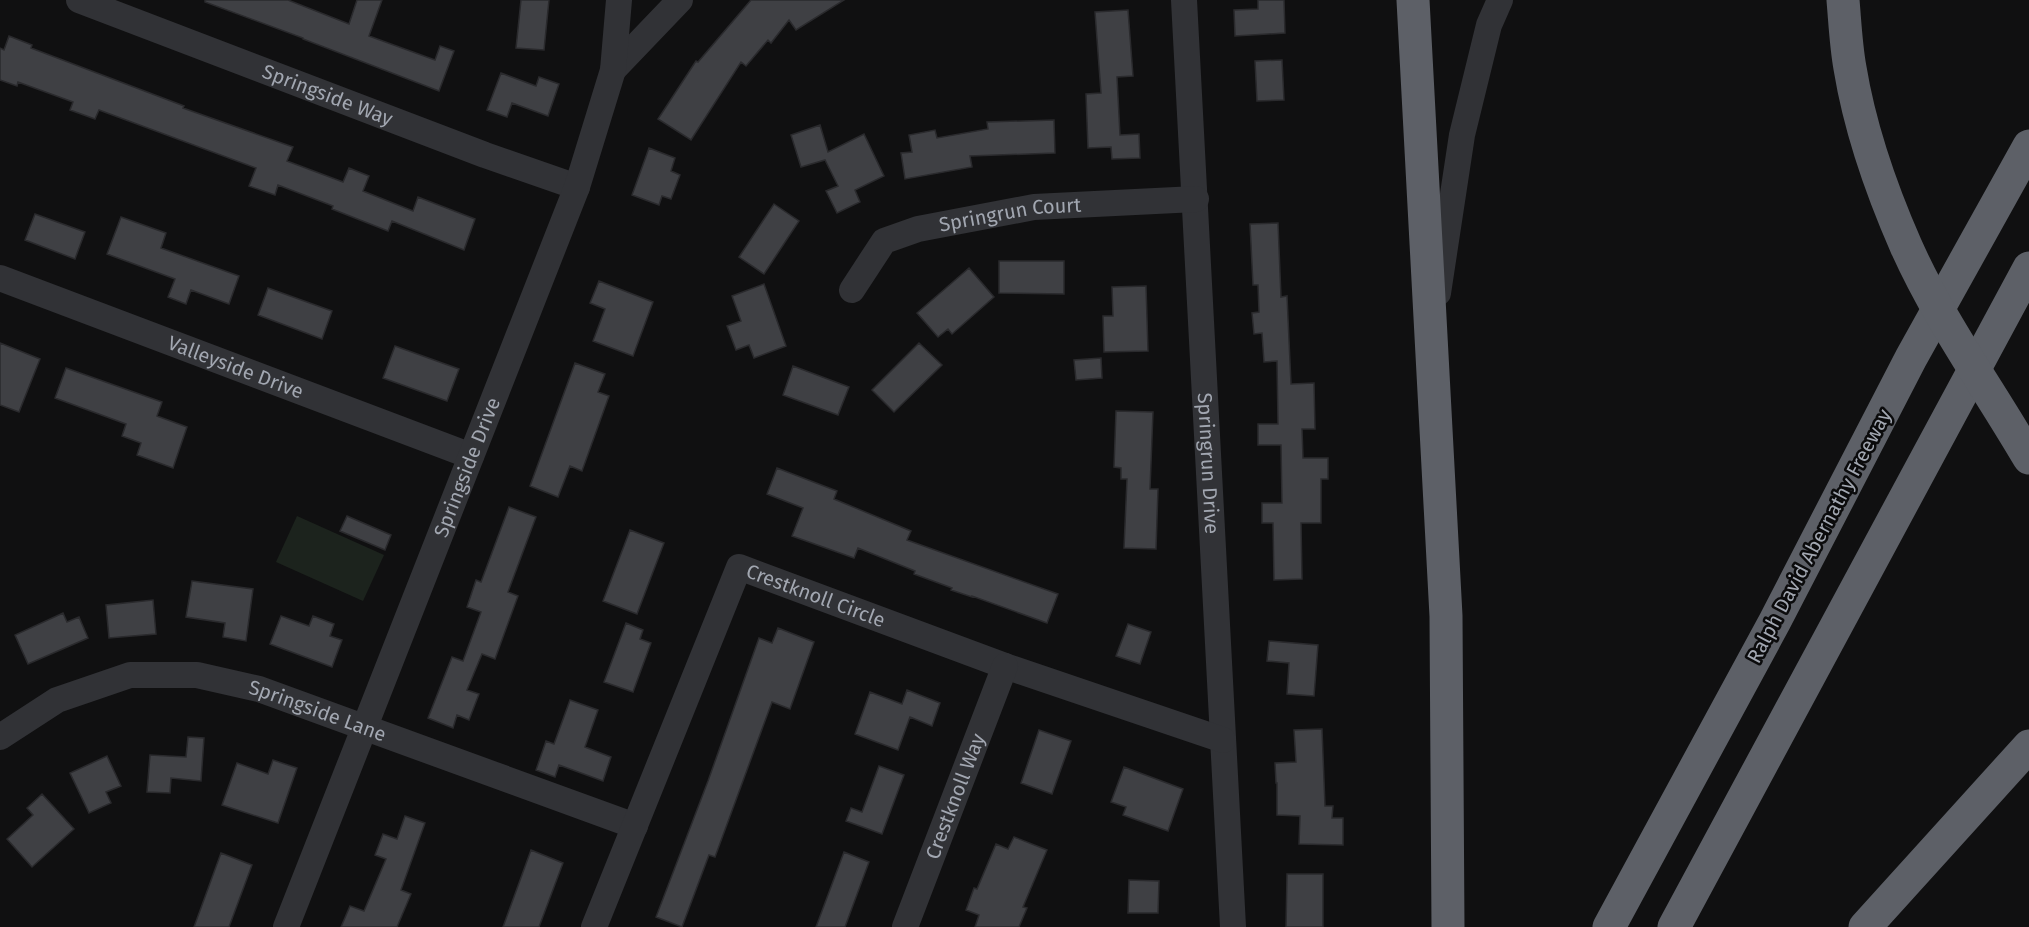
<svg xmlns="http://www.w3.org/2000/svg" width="2029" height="927" font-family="'Fira Sans',sans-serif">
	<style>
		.green { fill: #1c231d }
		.building { fill: #3f4044; stroke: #2a2a2d; stroke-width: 1.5 }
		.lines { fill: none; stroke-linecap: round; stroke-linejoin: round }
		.minor { stroke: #313236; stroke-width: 26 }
		.highway { stroke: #5d6067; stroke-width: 33 }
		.highway-bridge { stroke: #5d6067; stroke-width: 33 }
		.labels { text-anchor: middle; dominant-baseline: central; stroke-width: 5; stroke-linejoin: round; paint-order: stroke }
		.street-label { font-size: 20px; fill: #a2a7b1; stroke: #0b0b0c }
	</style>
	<rect width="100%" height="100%" fill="#101011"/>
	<path class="green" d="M297,516L384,555L363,601L276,562Z"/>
	<path class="building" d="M205,0H288L349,24L357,0H382L369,36L435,60L440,46L454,51L439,91L303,39V38L205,2Z
		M521,0H549L544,50L516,48Z
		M751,0H844L796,30L789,20L771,43L768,40L746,66L741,62L691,140L658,119L696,61L698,62Z
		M1258,0H1284L1285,33L1235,36L1234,10L1258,9Z
		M1128,10L1133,76L1117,77L1120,135L1139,134L1140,158L1112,159L1111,147L1088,148L1086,94L1101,93L1095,12Z
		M9,36L32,45L31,48L184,106L183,108L293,147L287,161L343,182L349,168L369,176L363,191L413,211L418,197L475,219L464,250L392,221L388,231L332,209L333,206L278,185L275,195L249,186L256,168L99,110L95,119L70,110L73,102L18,82L17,86L0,80V48L4,50Z
		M1282,60L1284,100L1257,101L1255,61Z
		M501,73L536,86L539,77L559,84L548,116L512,103L507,117L487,110Z
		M1054,120L1055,153L970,156L972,167L905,179L901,153L912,152L909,135L935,130L937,138L988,129L987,122Z
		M820,125L828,152L864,134L884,176L855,190L860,202L837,213L826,191L838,186L825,160L801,167L791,135Z
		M649,148L675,158L671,171L680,175L671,199L662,196L659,205L632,195Z
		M774,204L799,221L764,274L739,257Z
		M35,214L85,232L75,259L25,240Z
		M121,217L166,233L161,248L239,276L229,304L191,290L186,304L168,297L175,279L107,254Z
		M1278,223L1281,297L1287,296L1291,384L1314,383L1315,429H1302L1303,458H1328V479H1321V523H1301L1302,579L1274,580L1273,523H1262V503H1282L1281,445H1258V424H1278L1277,361L1264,362L1262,333L1254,334L1252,313L1259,312L1258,285H1253L1250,224Z
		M999,261H1064V294L999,293Z
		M969,268L994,297L952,334L948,329L938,337L917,313Z
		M599,281L653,302L633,356L593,341L605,309L590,303Z
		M764,284L786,346L754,358L749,345L736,350L727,326L741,321L732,296Z
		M1146,286L1148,351L1104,352L1103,316H1113L1112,287Z
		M268,288L332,311L322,339L258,315Z
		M0,343L40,359L19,412L0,405Z
		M919,343L942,365L894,412L872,390Z
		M395,346L459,369L447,401L383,378Z
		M1101,358L1102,378L1076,380L1074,360Z
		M575,363L605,374L598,392L609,396L582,471L570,466L558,497L530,486Z
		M793,366L849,387L838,415L783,395Z
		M66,368L162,402L157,416L187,427L173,468L137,455L141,443L122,436L126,424L55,398Z
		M1116,411L1153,412L1150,489H1158L1156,549L1124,548L1127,479H1121V468L1114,467Z
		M777,468L837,491L834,499L911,531L907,540L1058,594L1047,623L972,596V597L951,590L952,588L914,574L915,571L858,548L854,558L792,536L803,508L767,494Z
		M509,507L536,517L508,592L518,596L495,659L482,654L467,690L479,694L469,720L457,715L453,728L428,718L452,657L463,661L481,612L467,607L476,580L481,582Z
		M347,516L391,535L385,550L340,531Z
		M630,530L664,543L637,614L603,601Z
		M192,581L253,589L246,641L223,637L225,623L186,617Z
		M153,600L156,634L109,638L106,605Z
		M63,613L67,622L79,617L88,638L28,664L15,635Z
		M281,616L309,626L313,616L334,624L330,636L342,640L332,667L270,644Z
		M626,623L643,630L640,639L651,643L633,692L604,682Z
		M1128,624L1151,632L1140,664L1116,656Z
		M778,628L814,642L790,709L772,702L715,857L709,855L682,927L656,917L708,781L759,638L772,643Z
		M1269,641L1318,645L1314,696L1287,694L1289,663L1267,661Z
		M907,690L940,703L932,726L910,717L898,750L855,734L870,692L902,704Z
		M570,700L598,710L585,747L611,757L603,781L559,765L555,777L536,770L546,741L554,744Z
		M1322,729L1325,806H1333L1332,818H1343V845L1299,844L1300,816L1277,815V783H1276L1275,763L1296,762L1294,730Z
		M1039,730L1071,741L1052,794L1021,783Z
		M188,737L204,738L201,781L171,778L170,793L147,792L150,755L186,757Z
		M107,756L121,786L106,792L111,803L89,813L70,773Z
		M273,760L297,768L278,823L222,805L237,763L268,774Z
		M879,766L904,775L882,834L846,821L851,808L862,812Z
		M1124,767L1183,789L1168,831L1123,815L1126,807L1111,802Z
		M42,794L74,829L32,867L7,839L33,815L27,808Z
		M405,816L425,823L401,890L411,894L397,927H341L350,906L364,911L386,859L375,855L383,834L397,839Z
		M1014,837L1047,850L1023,907L1027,908L1019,927H975L979,915L966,910L974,888L977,889L996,844L1008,849Z
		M531,850L563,863L539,927H503Z
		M844,852L869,862L852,908L845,927H816Z
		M221,853L252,865L229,927H194Z
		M1287,874H1323V927H1286Z
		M1129,880L1159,881L1158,913H1128Z"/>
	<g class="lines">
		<g class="minor">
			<path id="s1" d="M79,0L485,155L577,187"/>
			<path id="s2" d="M1184,0L1233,927"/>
			<path d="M613,70L680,0"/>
			<path id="s3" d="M0,278L471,456"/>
			<path id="s4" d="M852,290L884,241L918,229L1034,207L1196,199"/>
			<path d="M1438,293L1462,135L1489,25L1500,0"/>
			<path id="s5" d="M0,737L57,700L130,675H197L259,689L635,826"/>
			<path id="s6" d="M286,927L577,187L613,70L619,0"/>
			<path id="s7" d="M594,927L739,567L1005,666L1223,740"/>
			<path id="s8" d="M905,927L1005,666"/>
		</g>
		<path class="highway" d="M1413,0L1446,616L1448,927
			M1609,927L1775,621L1911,358L2029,146
			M1674,927L2029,268
			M1865,927L2029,746"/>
		<path class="highway-bridge" d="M1843,0C1845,23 1846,46 1850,68C1860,129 1881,189 1906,246C1939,320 1988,388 2029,458"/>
	</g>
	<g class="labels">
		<g class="street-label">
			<text stroke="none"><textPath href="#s1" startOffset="266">Springside Way</textPath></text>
			<text stroke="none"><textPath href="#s4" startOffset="188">Springrun Court</textPath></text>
			<text stroke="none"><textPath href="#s3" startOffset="252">Valleyside Drive</textPath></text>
			<text stroke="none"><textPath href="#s2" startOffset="464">Springrun Drive</textPath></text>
			<text stroke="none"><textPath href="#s6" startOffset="494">Springside Drive</textPath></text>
			<text transform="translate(1819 536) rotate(-62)">Ralph David Abernathy Freeway</text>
			<text stroke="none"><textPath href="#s7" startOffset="470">Crestknoll Circle</textPath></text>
			<text stroke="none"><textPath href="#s5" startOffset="338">Springside Lane</textPath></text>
			<text stroke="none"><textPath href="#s8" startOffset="140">Crestknoll Way</textPath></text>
		</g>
	</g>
</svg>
